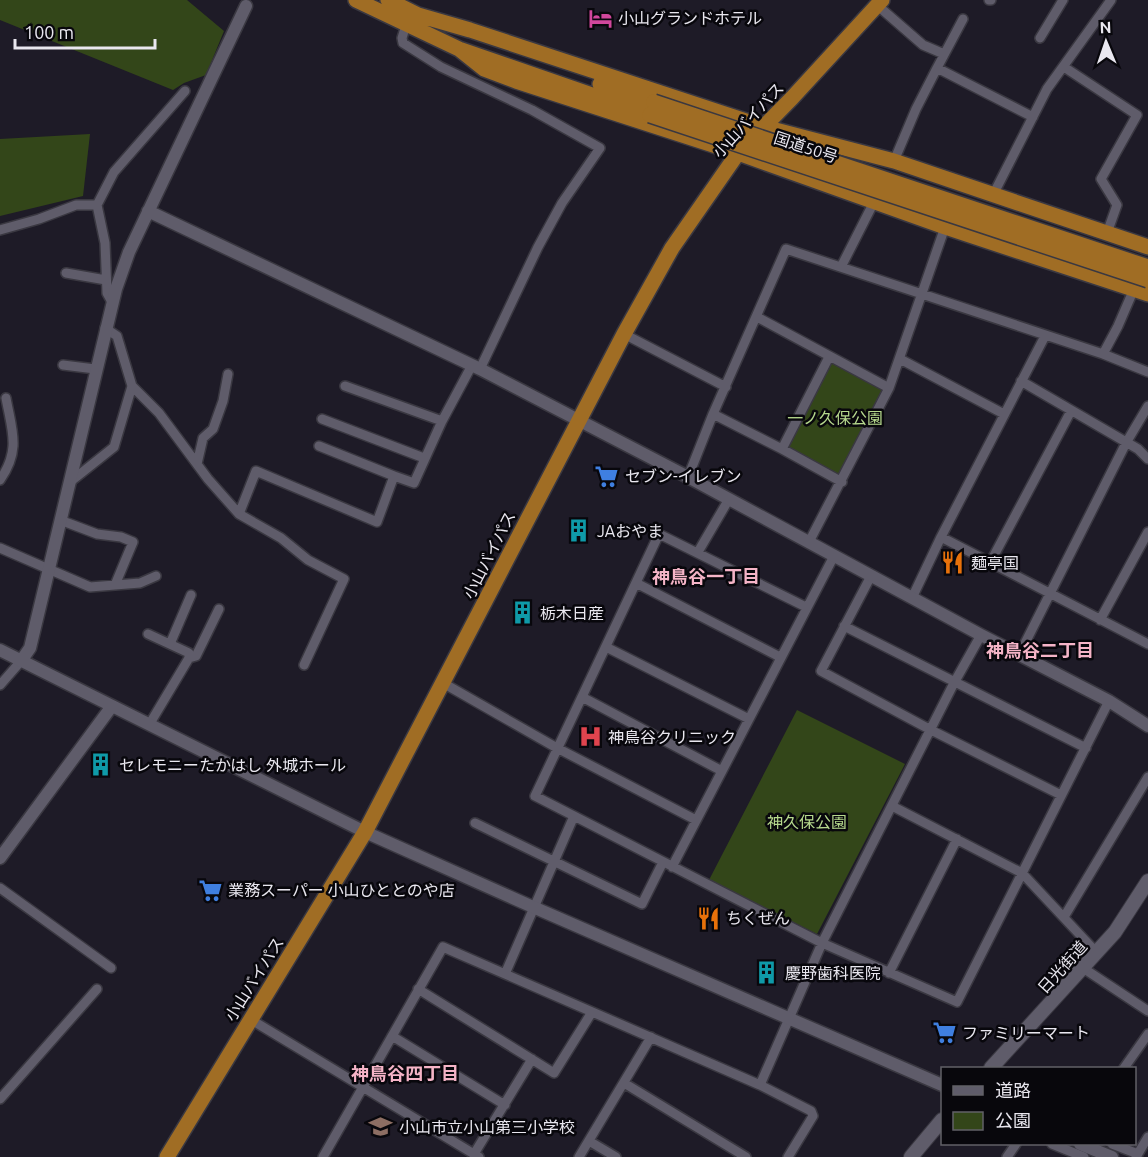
<svg xmlns="http://www.w3.org/2000/svg" width="1148" height="1157" font-family="Ubuntu,'Noto Sans JP',sans-serif">
	<style>
		.green { fill: #334619 }
		.lines { fill: none; stroke-linecap: round; stroke-linejoin: round }
		.minor-casing { stroke: #3a3841; stroke-width: 12 }
		.tertiary-casing { stroke: #3a3841; stroke-width: 15 }
		.secondary-casing { stroke: #3a3841; stroke-width: 16 }
		.trunk-casing { stroke: #3a3841; stroke-width: 18 }
		.minor { stroke: #5f5c6a; stroke-width: 9 }
		.tertiary { stroke: #5f5c6a; stroke-width: 12 }
		.secondary { stroke: #5f5c6a; stroke-width: 14 }
		.trunk { stroke: #a06d24; stroke-width: 15 }
		.trunk-bridge-casing { stroke: #3a3841; stroke-width: 18; stroke-linecap: butt }
		.trunk-bridge { stroke: #a06d24; stroke-width: 15 }
		.labels { text-anchor: middle; dominant-baseline: central; stroke-width: 5; stroke-linejoin: round; paint-order: stroke }
		.poi-label { font-size: 16px; fill: #e9e7ef; stroke: #08070c; text-anchor: start }
		.street-label { font-size: 16px; fill: #e9e7ef; stroke: #08070c }
		.park-label { font-size: 16px; fill: #b6d98d; stroke: #08070c }
		.neighbourhood-label { font-size: 18px; font-weight: bold; fill: #f5b4c7; stroke: #08070c }
	</style>
	<rect width="100%" height="100%" fill="#1e1b27"/>
	<path class="green" d="M0,0H187L224,31L206,75L184,83L173,90L0,20Z
		M90,134L83,196L0,216V139Z
		M831,362L884,389L840,475L786,447Z
		M797,710L905,764L817,934L709,880Z"/>
	<g class="lines">
		<defs>
			<path id="minor" d="M989,0H991
				M877,5L923,45L944,54
				M406,25L402,38L403,43L441,67L532,110L600,148L562,203L538,247L480,369
				M1040,38L1063,0
				M1064,67L1137,115L1101,179L1117,205L1107,233
				M937,68L963,19
				M894,161L916,109L937,68L1033,117
				M993,195L1047,89L1111,0
				M0,230L39,219L76,205H97
				M841,267L875,200
				M66,273L106,280
				M112,302L107,293L105,243L97,205L114,172L185,91
				M757,317L889,388
				M105,328L117,336L132,386L159,413L208,479L239,514L281,538L308,560L344,579L304,665
				M624,334L726,387
				M1103,354L1118,326L1134,289
				M900,359L1004,414
				M63,365L95,369
				M1021,381L1138,449L1148,459
				M345,386L442,421
				M713,414L782,449L842,482
				M322,419L424,458
				M319,446L394,476
				M782,449L829,357
				M197,464L203,438L213,429L223,401L228,374
				M688,477L713,414L786,249L1103,354L1148,372
				M0,480C21,450 12,431 6,398
				M70,482L114,447L132,386
				M239,514L256,471L377,522L394,476L414,483L442,421L472,365
				M60,520L97,534L121,537L133,542L115,585
				M941,537L1148,644
				M809,542L889,388L945,227
				M0,548L90,587L140,583L156,576
				M698,552L729,499
				M990,563L1071,411
				M871,576L821,671L931,730L1061,795
				M636,583L780,657
				M912,598L941,537L1045,336
				M806,607L659,534L535,796L822,943L957,1002L1109,701
				M1100,620L1148,532
				M844,626L1086,748
				M148,634L189,653V658L149,725
				M170,644L191,595
				M606,647L749,719
				M1019,655L1126,443L1148,406
				M189,658L196,656L219,609
				M443,683L557,748L696,820
				M0,685L21,661
				M582,697L722,771
				M892,806L1022,873L1097,953
				M475,823L642,904L663,862
				M672,867L834,556
				M0,888L111,968
				M1064,917L1148,777
				M1083,968L1148,1011
				M889,973L957,839
				M505,974L574,816
				M418,989L554,1073L592,1012
				M250,1019L479,1157
				M392,1036L505,1105
				M1124,1068L1148,1034
				M624,1083L746,1157
				M760,1085L822,943L954,683L981,635
				M0,1099L97,989
				M589,1141L616,1157
				M1052,1144L1084,1157
				M1112,1144L1138,1154
				M474,1154L532,1059
				M323,1157L443,947L760,1085L811,1111L813,1116L788,1157
				M579,1157L651,1037
				M1007,1157L1016,1144
				M1136,1157L1148,1137"/>
			<path id="tertiary" d="M148,211L480,369L688,477L981,635L1109,701L1148,726
				M0,650L365,832L533,907L942,1085
				M21,661L30,648L116,289L129,252L246,6
				M0,858L112,706
				M1080,1144L1112,1157"/>
			<path id="secondary" d="M991,1068L1115,932L1148,881
				M911,1157L942,1120"/>
			<path id="trunk" d="M356,0L459,49L650,115
				M388,0L426,19
				M418,15L470,30L764,127L894,161L1148,247
				M459,49L484,69L516,81L738,153L945,227L1148,294
				M600,84L654,102
				M167,1157L365,832L624,334L672,248L738,153L792,98L882,0"/>
		</defs>
		<use href="#minor" class="minor-casing"/>
		<use href="#tertiary" class="tertiary-casing"/>
		<use href="#secondary" class="secondary-casing"/>
		<use href="#trunk" class="trunk-casing"/>
		<use href="#minor" class="minor"/>
		<use href="#tertiary" class="tertiary"/>
		<use href="#secondary" class="secondary"/>
		<use href="#trunk" class="trunk"/>
		<defs>
			<path id="trunk-bridge" d="M654,102L1148,267
				M650,115L1148,280"/>
		</defs>
		<use href="#trunk-bridge" class="trunk-bridge-casing"/>
		<use href="#trunk-bridge" class="trunk-bridge"/>
	</g>
	<defs>
		<symbol id="hotel-bare" viewBox="-9 -9 18 18"><path d="M-6-4.5h1.5V1H6V5H4.5V3h-9V5H-6ZM-4 0a1.8 1.8 0 1 1 3.6 0ZM.5 0V-2.5h3Q6-2.5 6 0Z" fill="#d1479c" stroke="#08070c" stroke-width="2.5" paint-order="stroke"/></symbol>
		<symbol id="supermarket-bare" viewBox="-9 -9 18 18"><path d="M-6-5.5h2.5l.6 2H6L4.5 2H-2.5L-4.4-4H-6ZM-1.5 3.2a1.3 1.3 0 1 0 .1 0ZM3 3.2a1.3 1.3 0 1 0 .1 0Z" fill="#3f7fe0" stroke="#08070c" stroke-width="2.5" paint-order="stroke"/></symbol>
		<symbol id="building-bare" viewBox="-9 -9 18 18"><path d="M-4-6H4V6H1V3H-1V6H-4ZM-2.5-4.3h1.7v1.8h-1.7ZM.8-4.3h1.7v1.8H.8ZM-2.5-1h1.7V.8h-1.7ZM.8-1h1.7V.8H.8Z" fill="#0f9aa8" stroke="#08070c" stroke-width="2.5" paint-order="stroke"/></symbol>
		<symbol id="restaurant-bare" viewBox="-9 -9 18 18"><path d="M-5-6h1v4h1v-4h1v4h1v-4h1v5L-1.5 .5V6h-2V.5L-5-1ZM5-6V6H3V1.5H1.5Q1.5-4 5-6Z" fill="#e8710a" stroke="#08070c" stroke-width="2.5" paint-order="stroke"/></symbol>
		<symbol id="hospital-bare" viewBox="-9 -9 18 18"><path d="M-5-5h3v3.5h4V-5h3V5h-3V1.5h-4V5h-3Z" fill="#e0444e" stroke="#08070c" stroke-width="2.5" paint-order="stroke"/></symbol>
		<symbol id="school-bare" viewBox="-9 -9 18 18"><path d="M0-5L7-2L0 1L-7-2ZM-4 1L0 2.5L4 1V4Q0 6-4 4Z" fill="#8d6e63" stroke="#08070c" stroke-width="2.5" paint-order="stroke"/></symbol>
	</defs>
	<g fill-rule="evenodd">
		<use href="#hotel-bare" x="584" y="2" width="33" height="33"/>
		<use href="#supermarket-bare" x="590" y="460" width="33" height="33"/>
		<use href="#building-bare" x="562" y="514" width="33" height="33"/>
		<use href="#restaurant-bare" x="936" y="546" width="33" height="33"/>
		<use href="#building-bare" x="506" y="596" width="33" height="33"/>
		<use href="#hospital-bare" x="574" y="720" width="33" height="33"/>
		<use href="#building-bare" x="84" y="748" width="33" height="33"/>
		<use href="#supermarket-bare" x="194" y="874" width="33" height="33"/>
		<use href="#restaurant-bare" x="692" y="902" width="33" height="33"/>
		<use href="#building-bare" x="750" y="956" width="33" height="33"/>
		<use href="#supermarket-bare" x="928" y="1016" width="33" height="33"/>
		<use href="#school-bare" x="364" y="1110" width="33" height="33"/>
	</g>
	<g class="labels">
		<g class="poi-label">
			<text x="618" y="18">小山グランドホテル</text>
			<text x="625" y="476">セブン-イレブン</text>
			<text x="597" y="531">JAおやま</text>
			<text x="971" y="563">麺亭国</text>
			<text x="540" y="613">栃木日産</text>
			<text x="608" y="737">神鳥谷クリニック</text>
			<text x="119" y="765">セレモニーたかはし 外城ホール</text>
			<text x="228" y="890">業務スーパー 小山ひととのや店</text>
			<text x="726" y="918">ちくぜん</text>
			<text x="785" y="973">慶野歯科医院</text>
			<text x="962" y="1033">ファミリーマート</text>
			<text x="399" y="1127">小山市立小山第三小学校</text>
		</g>
		<g class="street-label">
			<text transform="translate(748 120) rotate(-47)">小山バイパス</text>
			<text transform="translate(806 147) rotate(18)">国道50号</text>
			<text transform="translate(489 555) rotate(-63)">小山バイパス</text>
			<text transform="translate(1062 967) rotate(-48)">日光街道</text>
			<text transform="translate(254 979) rotate(-58)">小山バイパス</text>
		</g>
		<g class="park-label">
			<text x="835" y="418">一ノ久保公園</text>
			<text x="807" y="822">神久保公園</text>
		</g>
		<g class="neighbourhood-label">
			<text x="706" y="576">神鳥谷一丁目</text>
			<text x="1040" y="650">神鳥谷二丁目</text>
			<text x="405" y="1073">神鳥谷四丁目</text>
		</g>
	</g>
	<rect x="941" y="1067" width="195" height="78" fill="#08070c" stroke="#626167" stroke-width="1.5"/>
	<rect x="953" y="1086" width="30" height="9" fill="#5f5c6a" stroke="#626167" stroke-width="1.5"/>
	<text x="995" y="1097" font-size="18" fill="#e9e7ef">道路</text>
	<rect x="953" y="1112" width="30" height="18" fill="#334619" stroke="#626167" stroke-width="1.5"/>
	<text x="995" y="1127" font-size="18" fill="#e9e7ef">公園</text>
	<g transform="translate(1106 42) rotate(358)" stroke="#08070c" stroke-width="4.5" paint-order="stroke">
	<path d="M0-4.5L10 22L0 15L-10 22Z" fill="#e9e7ef"/>
	<text y="-9" font-size="16" font-weight="bold" text-anchor="middle" fill="#e9e7ef">N</text>
	</g>
	<path d="M15 39v9h140v-9" fill="none" stroke="#e9e7ef" stroke-width="3"/>
	<text x="24" y="39" font-size="18" fill="#e9e7ef" stroke="#08070c" stroke-width="4.5" paint-order="stroke">100 m</text>
</svg>
